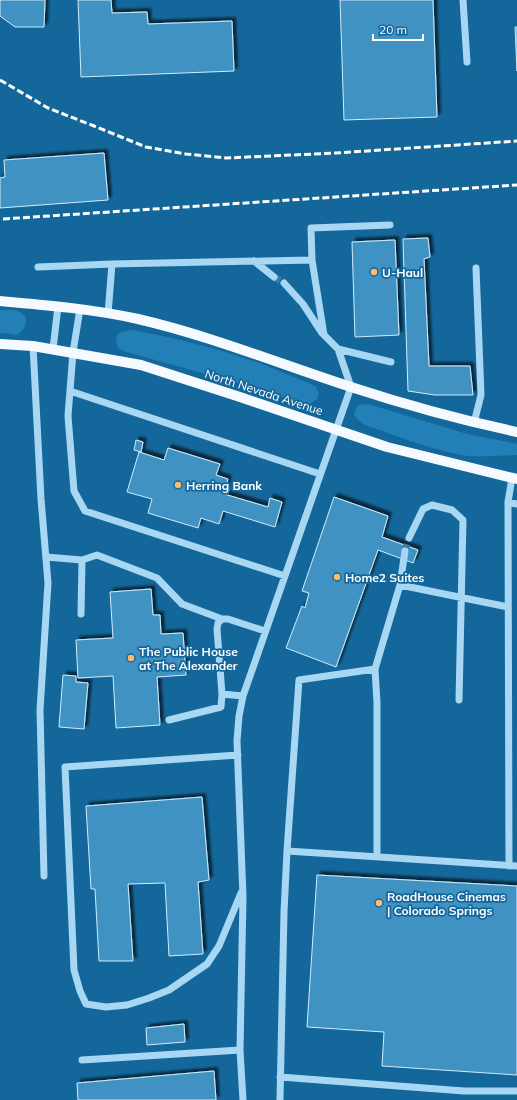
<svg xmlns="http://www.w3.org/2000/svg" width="517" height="1100" font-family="Mulish,sans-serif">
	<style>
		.green { fill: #2380b7 }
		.building { fill: #4192c3; stroke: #d0ecfd; filter: url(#shadow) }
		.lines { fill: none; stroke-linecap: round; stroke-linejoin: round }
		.minor-tunnel { stroke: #377ea9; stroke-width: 7; stroke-dasharray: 7 3.5; stroke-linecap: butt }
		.minor { stroke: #a8d7f3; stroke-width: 7 }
		.major { stroke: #f4faff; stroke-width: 10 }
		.rail { stroke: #fff; stroke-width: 3; stroke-dasharray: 7 3; stroke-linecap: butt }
		.poi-dot { fill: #ffb96a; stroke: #14679a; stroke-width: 1.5 }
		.labels { text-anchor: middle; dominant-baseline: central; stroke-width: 3.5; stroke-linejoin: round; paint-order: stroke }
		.poi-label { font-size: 12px; font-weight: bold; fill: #fff; stroke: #14679a; text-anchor: start }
		.street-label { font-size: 12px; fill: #fff; stroke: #14679a }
	</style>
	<defs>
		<filter id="shadow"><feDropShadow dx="3.5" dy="-3.5" stdDeviation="1" flood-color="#0009"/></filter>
	</defs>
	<rect width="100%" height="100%" fill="#14679a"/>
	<path class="green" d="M0,310C5,310 15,309 20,312C31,318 25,330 17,335L0,333Z
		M131,330C173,337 215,348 256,362C276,369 295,378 315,386L319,393L317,399L307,406L260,389L123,351L118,348C113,335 118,332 131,330Z
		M368,404L467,434L517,444V455C499,455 480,458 462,455C429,449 397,436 365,425L357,419L354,414L358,405Z"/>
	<path class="building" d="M0,0H45L44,27H15L0,16Z
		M78,0H111L112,13L147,12L148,24L232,21L234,71L81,77Z
		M340,0H433L437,117L344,120Z
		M515,27H517V71Z
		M104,153L108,200L0,208V178L5,177L4,160Z
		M428,238L430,257L424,259L429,366H470L473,395H435L408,391L403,239Z
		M395,240L399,335L355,337L352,242Z
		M136,440L143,442L141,452L134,450Z
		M168,448L220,464L216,475L228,479L224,494L268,507L270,498L282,502L275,527L223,511L219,524L201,518L198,528L148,513L152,499L127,492L139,452L164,460Z
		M334,497L388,516L382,537L418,550L413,563L378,550L336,667L286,648L302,606L305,608L309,593L302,591Z
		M151,589L153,615H160L161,634L183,633L186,675L157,677L160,725L116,728L113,676L78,678L76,640L113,638L110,592Z
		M63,675L76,676V682L88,683L84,729L59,727Z
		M202,797L209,880L198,882L203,954L169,956L165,883L128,884L133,961H99L95,889H91L86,806Z
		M317,875L517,886V1075L382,1066L384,1032L307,1027Z
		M184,1024L185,1042L147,1045L146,1028Z
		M214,1071L216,1100H78L77,1083Z"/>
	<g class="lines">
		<path class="minor-tunnel" d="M274,277L284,283
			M405,551L409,538"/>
		<path class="minor" d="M463,0L467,62
			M312,260L311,228L390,225
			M254,261L274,277
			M38,267L112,264
			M284,283L303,304L322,333
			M80,309L73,352L68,416L74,491L85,511L285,576
			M108,314L112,264L312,260L324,335L338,349L351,387L243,696L239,716L237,741L243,897L240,1050L243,1100
			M33,346L41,499L48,583L40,710L44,876
			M53,349L58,306
			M338,349L391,362
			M70,391L320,474
			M474,423L481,395L476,268
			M508,502L517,504
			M409,538L423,509L432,505L452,510L463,520L459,700
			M46,557L82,560
			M400,585L405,551
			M81,614L82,560L97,555L157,578L182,604L222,619
			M243,696L222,694L217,629L218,623L222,619H228L265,631
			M169,720L221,707L222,694
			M238,755L65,767L74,970L80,991L86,1004L106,1007L127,1005L149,998L169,990L207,964L219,946L241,893
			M287,851L299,680L375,669
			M377,857V703L375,669L400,585L508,607
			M509,866L508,502L512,478
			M82,1060L240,1050
			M280,1077L464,1091H517
			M280,1100L284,912L287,851L517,866"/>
		<path class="major" d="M0,301C46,305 93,309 138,319C211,336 280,364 351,387C406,405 461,420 517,432
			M0,344L33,346L141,365L240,397L387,447L517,479"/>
		<path class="rail" d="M0,80L48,108L94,126L146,147L186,154L226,158L336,153L517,141
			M3,219L517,185"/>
	</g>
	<g class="poi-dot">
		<circle cx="374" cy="272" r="4"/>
		<circle cx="178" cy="485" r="4"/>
		<circle cx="337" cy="577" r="4"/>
		<circle cx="131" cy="658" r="4"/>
		<circle cx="379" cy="903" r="4"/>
	</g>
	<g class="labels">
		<g class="poi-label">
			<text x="382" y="272">U-Haul</text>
			<text x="186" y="485">Herring Bank</text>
			<text x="345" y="577">Home2 Suites</text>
			<text x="139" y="651">The Public House<tspan x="139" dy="14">at The Alexander</tspan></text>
			<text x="387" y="896">RoadHouse Cinemas<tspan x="387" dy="14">| Colorado Springs</tspan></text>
		</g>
		<g class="street-label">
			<text transform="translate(264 392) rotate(18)">North Nevada Avenue</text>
		</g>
	</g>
	<path d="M373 34v6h50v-6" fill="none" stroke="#ffffff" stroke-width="2"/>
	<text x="379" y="34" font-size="12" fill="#ffffff" stroke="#14679a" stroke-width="3" paint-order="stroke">20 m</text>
</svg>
